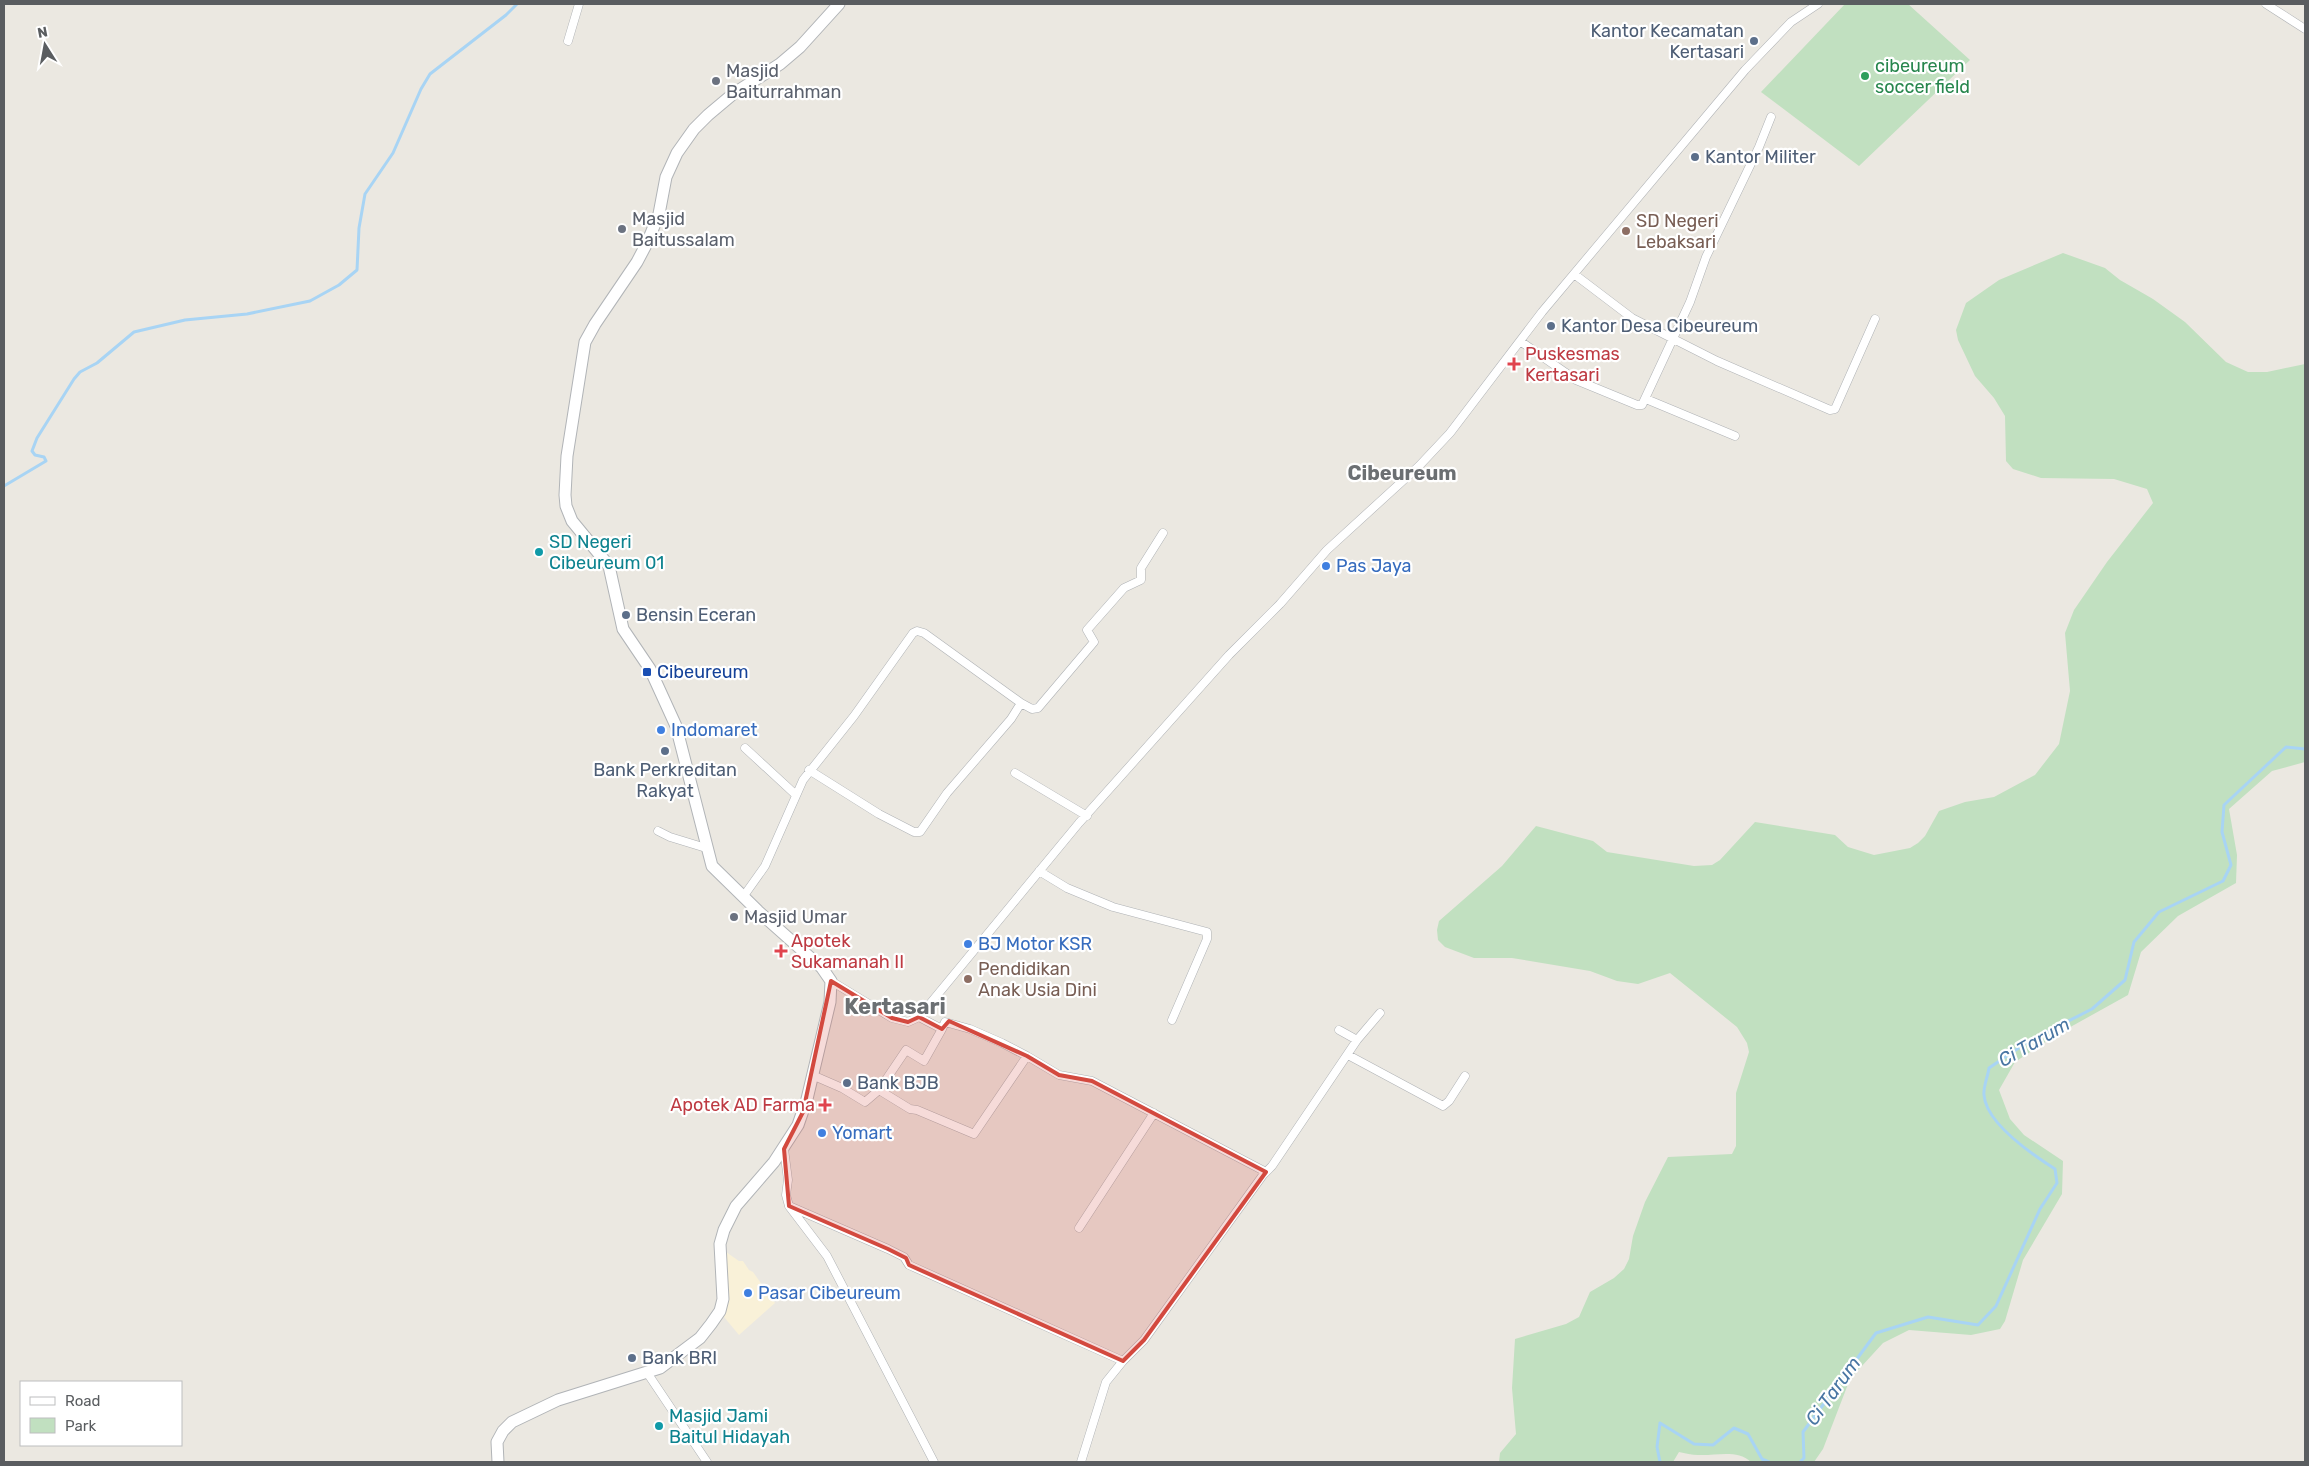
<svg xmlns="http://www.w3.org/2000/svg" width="2309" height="1466" font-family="Rubik,sans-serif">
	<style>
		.commercial { fill: #f9f1d8 }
		.green { fill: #c1e0c0 }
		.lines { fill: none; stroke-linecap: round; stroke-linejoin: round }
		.stream { stroke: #a8d4f4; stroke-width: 3 }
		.street-casing { stroke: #afb2b5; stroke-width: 9 }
		.secondary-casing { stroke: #b1b4b7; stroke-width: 13 }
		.street { stroke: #fff; stroke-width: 8 }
		.secondary { stroke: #fff; stroke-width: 11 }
		.marked { fill: #d3493f; fill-opacity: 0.2; stroke: #d3493f; stroke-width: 4; stroke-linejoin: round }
		.service-dot { fill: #5c6f8a; stroke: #fff; stroke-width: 2 }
		.leisure-dot { fill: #2e9e5b; stroke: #fff; stroke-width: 2 }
		.worship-dot { fill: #6b7280; stroke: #fff; stroke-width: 2 }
		.education-dot { fill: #8d6e63; stroke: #fff; stroke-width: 2 }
		.health-dot { fill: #e0444e; stroke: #fff; stroke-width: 2 }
		.culture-dot { fill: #0f9aa8; stroke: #fff; stroke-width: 2 }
		.shop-dot { fill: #3f7fe0; stroke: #fff; stroke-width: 2 }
		.transit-dot { fill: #1a4fb4; stroke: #fff; stroke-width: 2 }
		.labels { text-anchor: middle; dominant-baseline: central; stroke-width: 4.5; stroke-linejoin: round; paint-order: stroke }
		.service-label { font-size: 18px; fill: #4e5e75; stroke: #fff; text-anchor: start }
		.leisure-label { font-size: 18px; fill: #27864d; stroke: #fff; text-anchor: start }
		.worship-label { font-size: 18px; fill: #5b616d; stroke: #fff; text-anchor: start }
		.education-label { font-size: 18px; fill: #785e54; stroke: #fff; text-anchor: start }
		.health-label { font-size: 18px; fill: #be3a42; stroke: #fff; text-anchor: start }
		.culture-label { font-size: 18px; fill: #0d838f; stroke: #fff; text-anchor: start }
		.shop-label { font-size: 18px; fill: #366cbe; stroke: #fff; text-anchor: start }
		.transit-label { font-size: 18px; fill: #164399; stroke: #fff; text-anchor: start }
		.water-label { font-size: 19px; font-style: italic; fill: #4976a3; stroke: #fff }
		.quarter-label { font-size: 20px; font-weight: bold; fill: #6b6f72; stroke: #fff }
		.district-label { font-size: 22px; font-weight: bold; fill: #6b6f72; stroke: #fff }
	</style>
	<rect width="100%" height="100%" fill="#ebe8e1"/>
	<path class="commercial" d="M726,1252L739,1261H743L749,1270L753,1272L775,1303L739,1335L724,1317L729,1300Z"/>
	<path class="green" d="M1845,4H1908L1970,60L1859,166L1761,92Z
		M2063,253L2105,268L2120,280L2153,299L2185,322L2226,362L2248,372H2267L2305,364V762L2272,771L2229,809L2237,855L2236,883L2178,916L2141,952L2128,995L2056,1035L2015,1062L1999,1090L2010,1119L2024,1135L2063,1161L2062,1194L2023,1260L2005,1321L2000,1329L1971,1335L1909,1330L1883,1343L1850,1379L1823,1449L1814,1462H1751C1737,1449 1716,1456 1698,1455C1692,1455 1685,1453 1679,1452L1673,1462H1499L1500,1453L1516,1434L1512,1388L1515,1339L1566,1324L1579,1317L1590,1292L1614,1278L1624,1269L1629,1259L1633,1236L1645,1202L1668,1157L1732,1154L1736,1146V1093L1749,1052L1747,1043L1737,1027L1670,973L1638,984L1617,981L1590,971L1512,958H1474L1445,947L1438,940L1437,930L1439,921L1502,866L1536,826L1593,841L1607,852L1694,866L1712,865L1720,860L1755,822L1835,835L1848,847L1874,855L1910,848L1918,843L1925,836L1939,811L1965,802L1994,797L2035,775L2059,744L2070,691L2065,633L2074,610L2107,562L2153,503L2147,489L2114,479L2041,478L2013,469L2006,461L2005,416L1994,398L1975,376L1958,340L1956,330L1966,303L1999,280Z"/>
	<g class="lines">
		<path class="stream" d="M4,486L46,461L44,457L35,455L32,451L37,438L74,379L80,372L97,363L134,332L185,320L247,314L310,301L339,285L357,270L359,228L365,194L393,153L421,89L430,74L506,15L517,4
			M1660,1462L1657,1447L1660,1423L1694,1444L1713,1445L1734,1428L1748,1434L1762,1459L1769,1462
			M1800,1462L1804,1458L1803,1432L1876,1333L1928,1317L1978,1325L1996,1306L2040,1209L2057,1183L2055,1169C2033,1155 1986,1123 1984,1095C1983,1087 1988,1076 1989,1068L2029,1041L2092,1009L2125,980L2134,942L2159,912L2223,881L2231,865L2222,832L2224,805L2286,747L2305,749"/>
		<defs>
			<path id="street" d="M2266,4L2305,29
				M568,41L579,4
				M1574,274L1632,318L1717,361L1830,410L1835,409L1875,319
				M1520,341L1576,380L1637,405H1642L1690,302L1706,257L1759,147L1771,117
				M1646,399L1735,436
				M1021,703L1032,709L1038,708L1094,642L1087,630L1124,588L1141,580V568L1163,533
				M745,748L796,795
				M1015,773L1087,816
				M658,831L670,837L706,848
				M1039,871L1067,888L1113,907L1207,932V939L1172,1020
				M743,897L765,866L803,780L854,716L913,633L917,631L924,633L1021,703L1011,719L947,793L920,832H914L879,814L809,770
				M831,981L892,1018L908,1022L919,1017L1079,823L1229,655L1280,604L1327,550L1419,466L1450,433L1542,312L1745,70L1791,22L1818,4
				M919,1017L942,1029L945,1022L970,1029L1002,1043L1027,1056L1059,1075L1092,1081L1266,1172
				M942,1029L924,1061L906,1050L879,1090L910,1109L917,1110L974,1134L1027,1056
				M1339,1030L1357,1040
				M1348,1055L1443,1106L1449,1101L1465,1076
				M812,1075L842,1088L865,1102L879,1090
				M784,1149L788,1180L786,1195L789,1206L827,1256L934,1462
				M789,1206L888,1249L904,1257L909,1265L1123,1361L1106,1382L1081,1462
				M1079,1228L1154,1113
				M1123,1361L1144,1340L1263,1175L1272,1166L1357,1040L1380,1013
				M648,1374L707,1462"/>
			<path id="secondary" d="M498,1462L497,1442L503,1431L512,1422L558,1400L660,1368L700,1338L711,1324L720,1311L723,1299L720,1244L724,1230L736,1206L774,1162L798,1125L807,1099L830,1002L831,981L822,968L758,911L712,866L676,726L650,669L623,629L609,566L572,521L566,506L565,495L567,456L585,342L595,324L637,262L647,243L659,214L666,177L677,153L694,129L708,115L733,94L780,64L800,47L839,4"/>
		</defs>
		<use href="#street" class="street-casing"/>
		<use href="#secondary" class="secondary-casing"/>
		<use href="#street" class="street"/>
		<use href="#secondary" class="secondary"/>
	</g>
	<path class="marked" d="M831,981L892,1018L908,1022L919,1017L942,1029L949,1021L1027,1056L1059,1075L1092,1081L1266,1172L1144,1340L1123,1361L909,1265L906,1258L888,1249L789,1206L784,1149L803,1112Z"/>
	<g class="service-dot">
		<circle cx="1754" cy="41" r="5"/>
		<circle cx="1695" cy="157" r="5"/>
		<circle cx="1551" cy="326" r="5"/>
		<circle cx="626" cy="615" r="5"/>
		<circle cx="665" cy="751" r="5"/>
		<circle cx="847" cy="1083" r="5"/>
		<circle cx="632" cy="1358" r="5"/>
	</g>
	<circle class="leisure-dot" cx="1865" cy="76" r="5"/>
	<g class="worship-dot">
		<circle cx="716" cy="81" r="5"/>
		<circle cx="622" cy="229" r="5"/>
		<circle cx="734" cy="917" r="5"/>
	</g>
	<g class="education-dot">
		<circle cx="1626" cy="231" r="5"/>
		<circle cx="968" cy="979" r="5"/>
	</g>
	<g class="health-dot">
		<path d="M1511.5 356.5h5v5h5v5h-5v5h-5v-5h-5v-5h5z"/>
		<path d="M778.5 943.5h5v5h5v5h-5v5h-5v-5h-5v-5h5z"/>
		<path d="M822.5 1097.5h5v5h5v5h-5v5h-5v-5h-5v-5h5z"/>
	</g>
	<g class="culture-dot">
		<circle cx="539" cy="552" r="5"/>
		<circle cx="659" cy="1426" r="5"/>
	</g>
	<g class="shop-dot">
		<circle cx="1326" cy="566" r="5"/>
		<circle cx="661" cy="730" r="5"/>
		<circle cx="968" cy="944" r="5"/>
		<circle cx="822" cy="1133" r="5"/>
		<circle cx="748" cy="1293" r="5"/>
	</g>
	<rect class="transit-dot" x="642" y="667" width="10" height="10" rx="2.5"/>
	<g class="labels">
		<g class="service-label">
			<text x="1744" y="31" text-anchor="end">Kantor Kecamatan<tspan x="1744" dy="21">Kertasari</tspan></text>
			<text x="1705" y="157">Kantor Militer</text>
			<text x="1561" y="326">Kantor Desa Cibeureum</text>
			<text x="636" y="615">Bensin Eceran</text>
			<text x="665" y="770" text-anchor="middle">Bank Perkreditan<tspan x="665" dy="21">Rakyat</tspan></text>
			<text x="857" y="1083">Bank BJB</text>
			<text x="642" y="1358">Bank BRI</text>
		</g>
		<g class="leisure-label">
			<text x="1875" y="66">cibeureum<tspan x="1875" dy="21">soccer field</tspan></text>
		</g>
		<g class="worship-label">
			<text x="726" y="71">Masjid<tspan x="726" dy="21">Baiturrahman</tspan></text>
			<text x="632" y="219">Masjid<tspan x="632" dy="21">Baitussalam</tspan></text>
			<text x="744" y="917">Masjid Umar</text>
		</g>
		<g class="education-label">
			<text x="1636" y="221">SD Negeri<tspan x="1636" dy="21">Lebaksari</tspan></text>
			<text x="978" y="969">Pendidikan<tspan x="978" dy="21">Anak Usia Dini</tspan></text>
		</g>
		<g class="health-label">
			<text x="1525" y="354">Puskesmas<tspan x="1525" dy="21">Kertasari</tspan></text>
			<text x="791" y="941">Apotek<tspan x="791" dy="21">Sukamanah II</tspan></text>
			<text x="815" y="1105" text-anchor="end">Apotek AD Farma</text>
		</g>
		<g class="culture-label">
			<text x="549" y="542">SD Negeri<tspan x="549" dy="21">Cibeureum 01</tspan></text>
			<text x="669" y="1416">Masjid Jami<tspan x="669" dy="21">Baitul Hidayah</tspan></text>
		</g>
		<g class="shop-label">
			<text x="1336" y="566">Pas Jaya</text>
			<text x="671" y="730">Indomaret</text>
			<text x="978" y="944">BJ Motor KSR</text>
			<text x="832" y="1133">Yomart</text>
			<text x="758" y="1293">Pasar Cibeureum</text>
		</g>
		<g class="transit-label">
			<text x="657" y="672">Cibeureum</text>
		</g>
		<g class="water-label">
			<text transform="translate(2034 1042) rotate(-30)">Ci Tarum</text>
			<text transform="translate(1833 1391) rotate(-54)">Ci Tarum</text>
		</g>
		<g class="quarter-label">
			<text x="1402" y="473">Cibeureum</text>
		</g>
		<g class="district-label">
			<text x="895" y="1006">Kertasari</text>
		</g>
	</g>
	<rect width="2309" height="1466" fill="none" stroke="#5a5d60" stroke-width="10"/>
	<rect x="20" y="1381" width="162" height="65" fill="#ffffff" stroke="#bdbebf"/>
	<rect x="30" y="1397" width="25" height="8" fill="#ffffff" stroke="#bdbebf"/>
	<text x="65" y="1406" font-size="15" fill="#5a5d60">Road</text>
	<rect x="30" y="1418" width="25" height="15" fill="#c1e0c0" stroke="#bdbebf"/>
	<text x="65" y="1431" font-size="15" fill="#5a5d60">Park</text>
	<g transform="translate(45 45) rotate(349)" stroke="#ffffff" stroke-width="4" paint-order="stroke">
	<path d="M0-4L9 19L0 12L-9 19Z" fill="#5a5d60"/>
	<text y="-8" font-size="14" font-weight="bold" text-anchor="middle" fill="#5a5d60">N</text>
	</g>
</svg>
